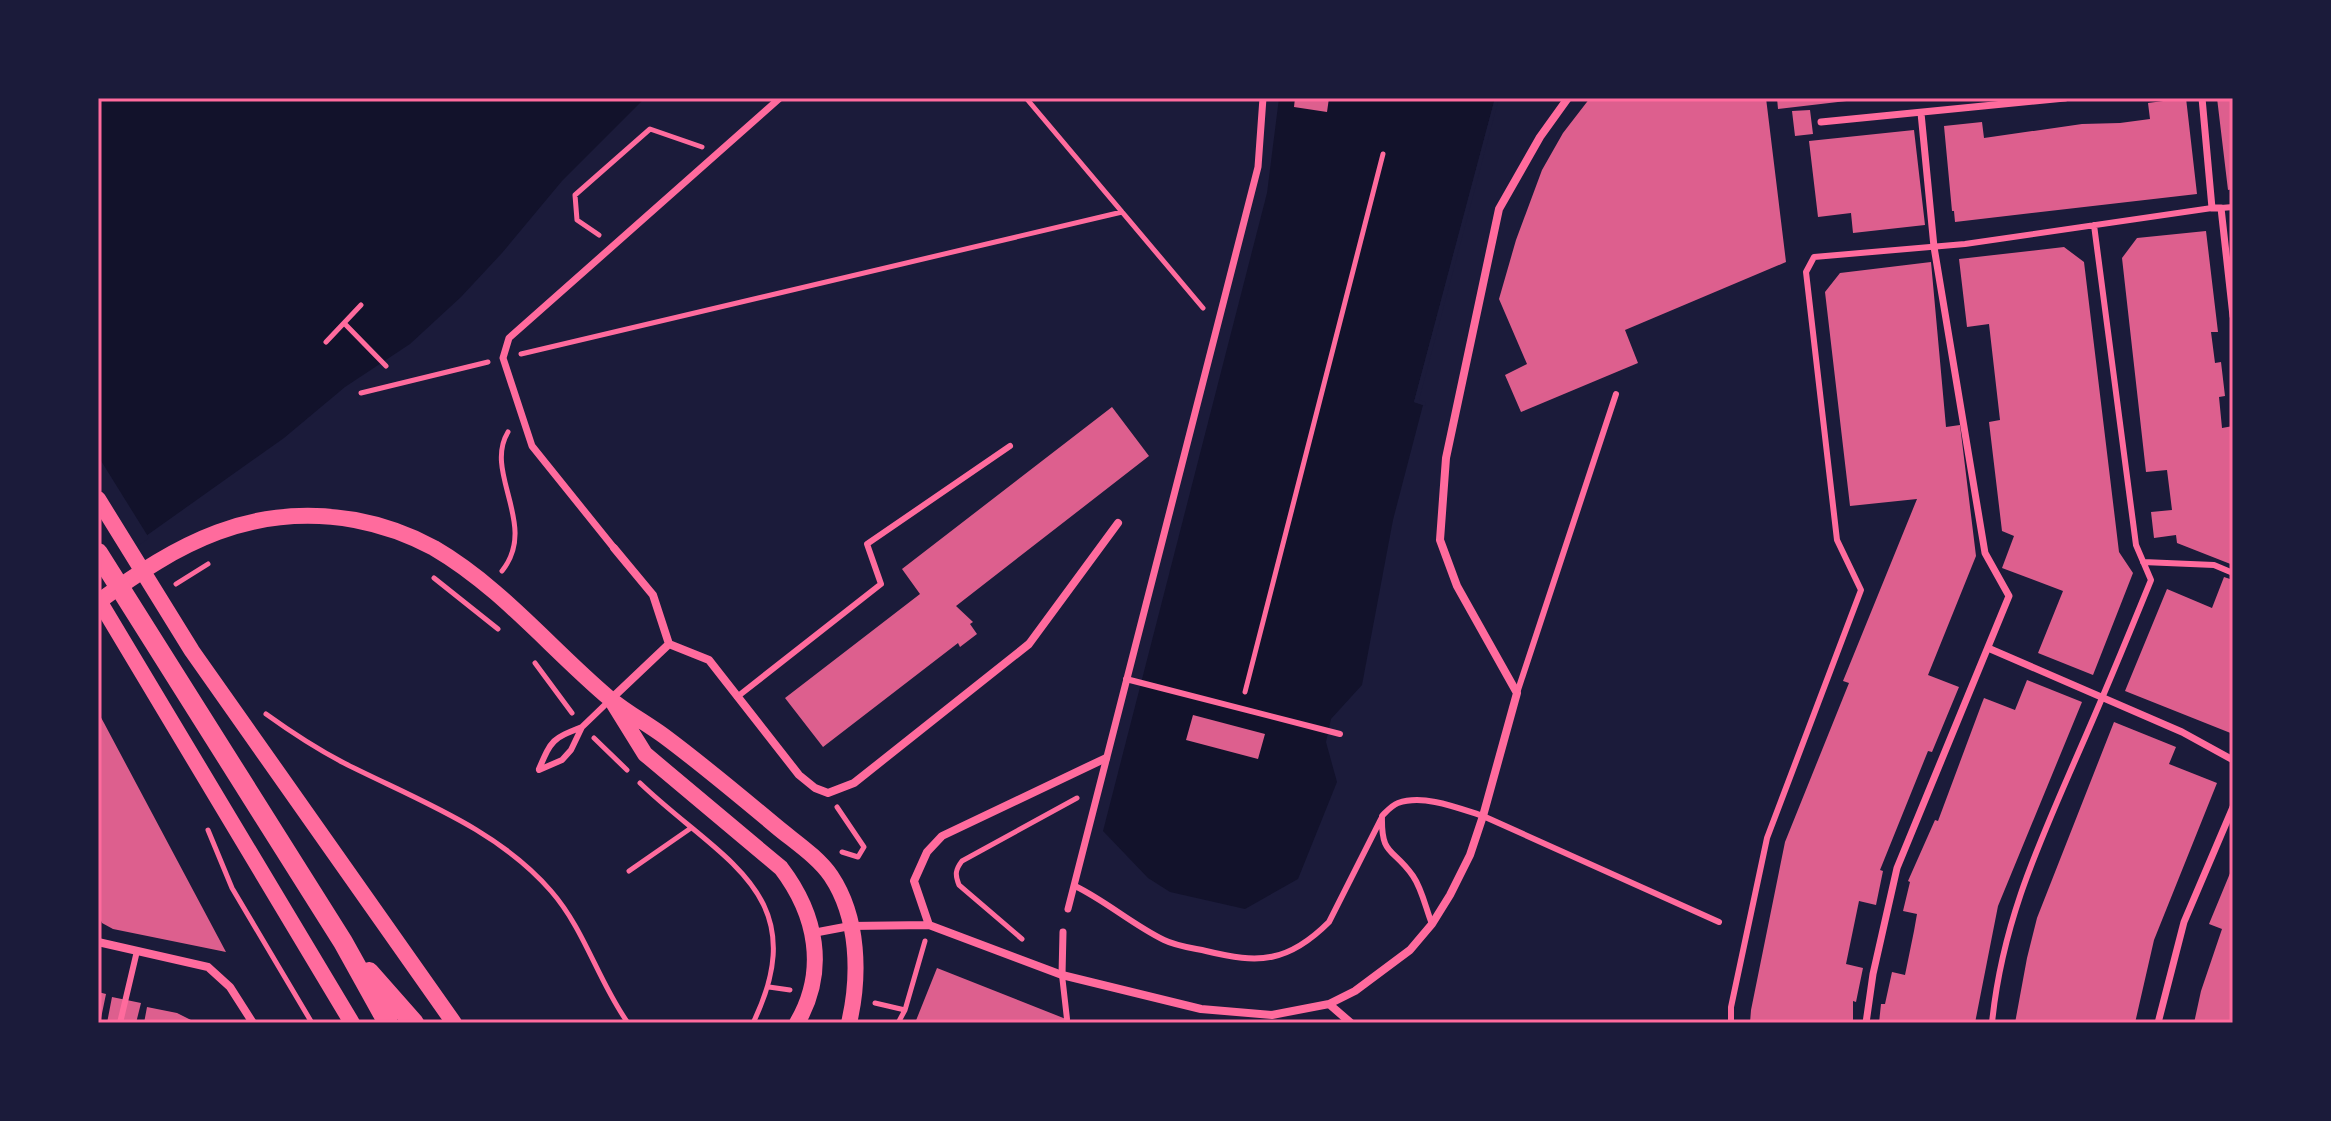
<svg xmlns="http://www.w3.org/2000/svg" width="2331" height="1121" font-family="'Archivo Narrow',sans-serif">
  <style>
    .water { fill: #12122b }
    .pier { fill: #1b1b3a }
    .building { fill: #dd5f8e }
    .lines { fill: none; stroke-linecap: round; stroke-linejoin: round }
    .path { stroke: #ff6b9d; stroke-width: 5 }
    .service { stroke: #ff6b9d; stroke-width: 6 }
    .pedestrian { stroke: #ff6b9d; stroke-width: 7 }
    .minor { stroke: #ff6b9d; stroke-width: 8 }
    .secondary { stroke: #ff6b9d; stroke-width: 16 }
    .primary { stroke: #ff6b9d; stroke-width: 20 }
    .neatline { fill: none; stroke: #ff6b9d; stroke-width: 3 }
  </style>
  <rect width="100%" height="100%" fill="#1b1b3a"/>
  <path class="water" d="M 98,98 L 645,98 L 562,181 L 502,253 L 461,297 L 410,344 L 345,387 L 284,438 L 98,570 Z
    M 1279,98 L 1495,98 L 1414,402 L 1423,405 L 1393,520 L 1362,685 L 1331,719 L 1326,742 L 1337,782 L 1298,879 L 1245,909 L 1170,892 L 1148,878 L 1103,831 L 1267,193 Z"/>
  <path class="pier" d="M 1495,98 L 1499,98 L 1419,400 L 1425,402 L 1426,406 L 1414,402 Z
    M 98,456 L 149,538 L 98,574 Z"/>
  <path class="building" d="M 1295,98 L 1329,98 L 1327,112 L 1294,107 Z
    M 1590,98 L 1766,98 L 1786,262 L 1625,330 L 1638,363 L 1521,412 L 1505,375 L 1527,364 L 1499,299 L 1516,240 L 1542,170 L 1563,133 Z
    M 1777,98 L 1854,98 L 1855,100 L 1778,109 Z
    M 2186,98 L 2197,194 L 1955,222 L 1954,211 L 1952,211 L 1944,126 L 1982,122 L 1984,138 L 2082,124 L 2120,123 L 2150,119 L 2148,103 Z
    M 2217,98 L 2233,98 L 2233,189 L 2228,190 Z
    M 1810,110 L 1813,134 L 1795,136 L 1792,111 Z
    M 1914,130 L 1925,225 L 1853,233 L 1851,213 L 1818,217 L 1809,141 Z
    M 2206,231 L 2218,332 L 2211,332 L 2215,363 L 2221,362 L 2225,396 L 2219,397 L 2222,428 L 2233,426 L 2233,565 L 2177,543 L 2176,535 L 2154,538 L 2151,512 L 2172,510 L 2167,470 L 2146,472 L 2122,258 L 2137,238 Z
    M 2064,247 L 2084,262 L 2119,552 L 2133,573 L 2093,675 L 2038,653 L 2063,591 L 2002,568 L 2014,536 L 2002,531 L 1989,422 L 2000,420 L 1989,324 L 1967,327 L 1959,259 Z
    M 1931,262 L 1946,427 L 1960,425 L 1976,556 L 1928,675 L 1959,687 L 1932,752 L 1928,751 L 1880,870 L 1883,871 L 1876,905 L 1859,901 L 1846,964 L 1863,968 L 1856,1002 L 1853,1001 L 1853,1023 L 1750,1023 L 1751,1010 L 1785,842 L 1849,683 L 1843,681 L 1917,499 L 1850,506 L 1825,292 L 1840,273 Z
    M 1112,407 L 1149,456 L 956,606 L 973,622 L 970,624 L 977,634 L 960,647 L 958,643 L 823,747 L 785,698 L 920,594 L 902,569 Z
    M 2224,577 L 2233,580 L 2233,734 L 2125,691 L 2167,589 L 2212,608 Z
    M 2027,680 L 2082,702 L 1998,906 L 1975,1023 L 1879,1023 L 1881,1004 L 1885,1004 L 1892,972 L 1905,975 L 1914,931 L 1917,914 L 1903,911 L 1910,882 L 1908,881 L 1935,820 L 1938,821 L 1982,703 L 1984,698 L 2015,710 Z
    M 98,712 L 104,723 L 226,952 L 113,929 L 102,923 L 98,915 Z
    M 1193,715 L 1265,734 L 1258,759 L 1186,740 Z
    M 2114,722 L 2176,747 L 2169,764 L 2217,783 L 2154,940 L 2135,1023 L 2015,1023 L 2027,958 L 2037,918 Z
    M 2233,866 L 2233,1023 L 2194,1023 L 2201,991 L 2222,929 L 2209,924 Z
    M 937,968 L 1076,1023 L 915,1023 Z
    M 98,992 L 106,994 L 100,1023 L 98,1023 Z
    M 112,997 L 141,1003 L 136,1023 L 107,1023 Z
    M 147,1007 L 177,1013 L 197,1023 L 144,1023 Z"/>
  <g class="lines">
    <path class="path" d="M 1026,98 L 1203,308
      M 599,235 L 577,220 L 575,195 L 650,129 L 702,147
      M 344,323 L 386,366
      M 326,342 L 361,305
      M 521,354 L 1122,212
      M 361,393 L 488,362
      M 502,571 C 539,525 483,473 508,432
      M 434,578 L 498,629
      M 176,584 L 208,564
      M 535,663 L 572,713
      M 1245,692 L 1383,154
      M 266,714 C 291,732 317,749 344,763 C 415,799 498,829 551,891 C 585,930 598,981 628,1023
      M 594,738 L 627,770
      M 640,783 C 720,860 816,893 753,1023
      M 837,807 L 864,847 L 858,857 L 842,852
      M 208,830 L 232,888 L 312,1023
      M 629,871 L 691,828
      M 1022,939 L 959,885 C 955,875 955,870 962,861 L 1077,798
      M 769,987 L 790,990
      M 875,1003 L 905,1010
      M 898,1023 L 905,1010 L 925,941"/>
    <path class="service" d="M 2221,208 L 2233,207
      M 2143,562 L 2214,565 L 2233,573
      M 1126,679 L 1340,734
      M 1517,693 L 1616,394
      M 737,697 L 881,584 L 867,544 L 1010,446
      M 539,769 C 552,739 552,739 582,727
      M 539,770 L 562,760 L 571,750 L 582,727 L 609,701
      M 1075,886 C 1106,901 1133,925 1164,940 C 1176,946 1192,948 1206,951 C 1259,964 1288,963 1329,922 L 1381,819
      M 1432,924 C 1426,909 1422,889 1413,876 C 1393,847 1381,857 1382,816 C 1387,811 1392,805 1398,803 C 1424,794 1458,808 1483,816 L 1719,922
      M 1062,975 L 1067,1019
      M 120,1023 L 137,951
      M 1731,1023 L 1731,1007 L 1767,838 L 1861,590 L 1837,540 L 1806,272 L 1814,257 L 1965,244 L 2212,208
      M 1992,1023 C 2002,923 2038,846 2077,756 C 2103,697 2127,639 2151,580 L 2136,545 L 2094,225"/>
    <path class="pedestrian" d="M 2202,98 L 2212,208 L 2221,208 L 2233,316
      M 1821,122 L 2065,98
      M 614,548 L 532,446 L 503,358 L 509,338 L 780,98
      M 1988,648 L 2182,732 L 2233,760
      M 1068,909 L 1258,167 L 1263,98
      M 1062,975 L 1063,932
      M 1866,1023 L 1873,974 L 1897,868 L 2009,596 L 1985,553 L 1934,247 L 1921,113
      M 2158,1023 L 2184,922 L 2233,807"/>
    <path class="minor" d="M 614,548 L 653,595 L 669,644
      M 611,699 L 669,644 L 709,660 L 799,775 L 815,788 L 828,793 L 854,783 L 1029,644 L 1118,523
      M 929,925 L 914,881 L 927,852 L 942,836 L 1106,758
      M 813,933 L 850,926 L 929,925 L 1062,975 L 1201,1009 L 1272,1015 L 1329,1004 L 1355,991 L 1410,950 L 1432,924 L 1450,895 L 1470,855 L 1483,816 L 1517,693 L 1457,586 L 1440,540 L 1446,458 L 1499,209 L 1540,137 L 1568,98
      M 98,942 L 208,967 L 230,987 L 253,1023
      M 1329,1004 L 1351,1023"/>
    <path class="secondary" d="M 98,499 L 192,651 L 454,1023
      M 98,599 L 352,1023
      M 98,602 C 178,543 252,502 355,520 C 382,525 410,535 434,548 C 501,587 551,649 609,698 C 626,712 646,723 664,736 C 703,765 740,796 777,827 C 795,842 818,857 831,876 C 859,918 860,976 849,1023
      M 614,704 L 645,754 L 781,868 C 816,914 828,970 797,1023"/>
    <path class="primary" d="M 98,553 L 343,942 L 388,1023
      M 369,972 L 414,1023"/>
  </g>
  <rect width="2331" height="1121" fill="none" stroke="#1b1b3a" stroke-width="200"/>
  <rect x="100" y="100" width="2131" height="921" class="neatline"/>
</svg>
